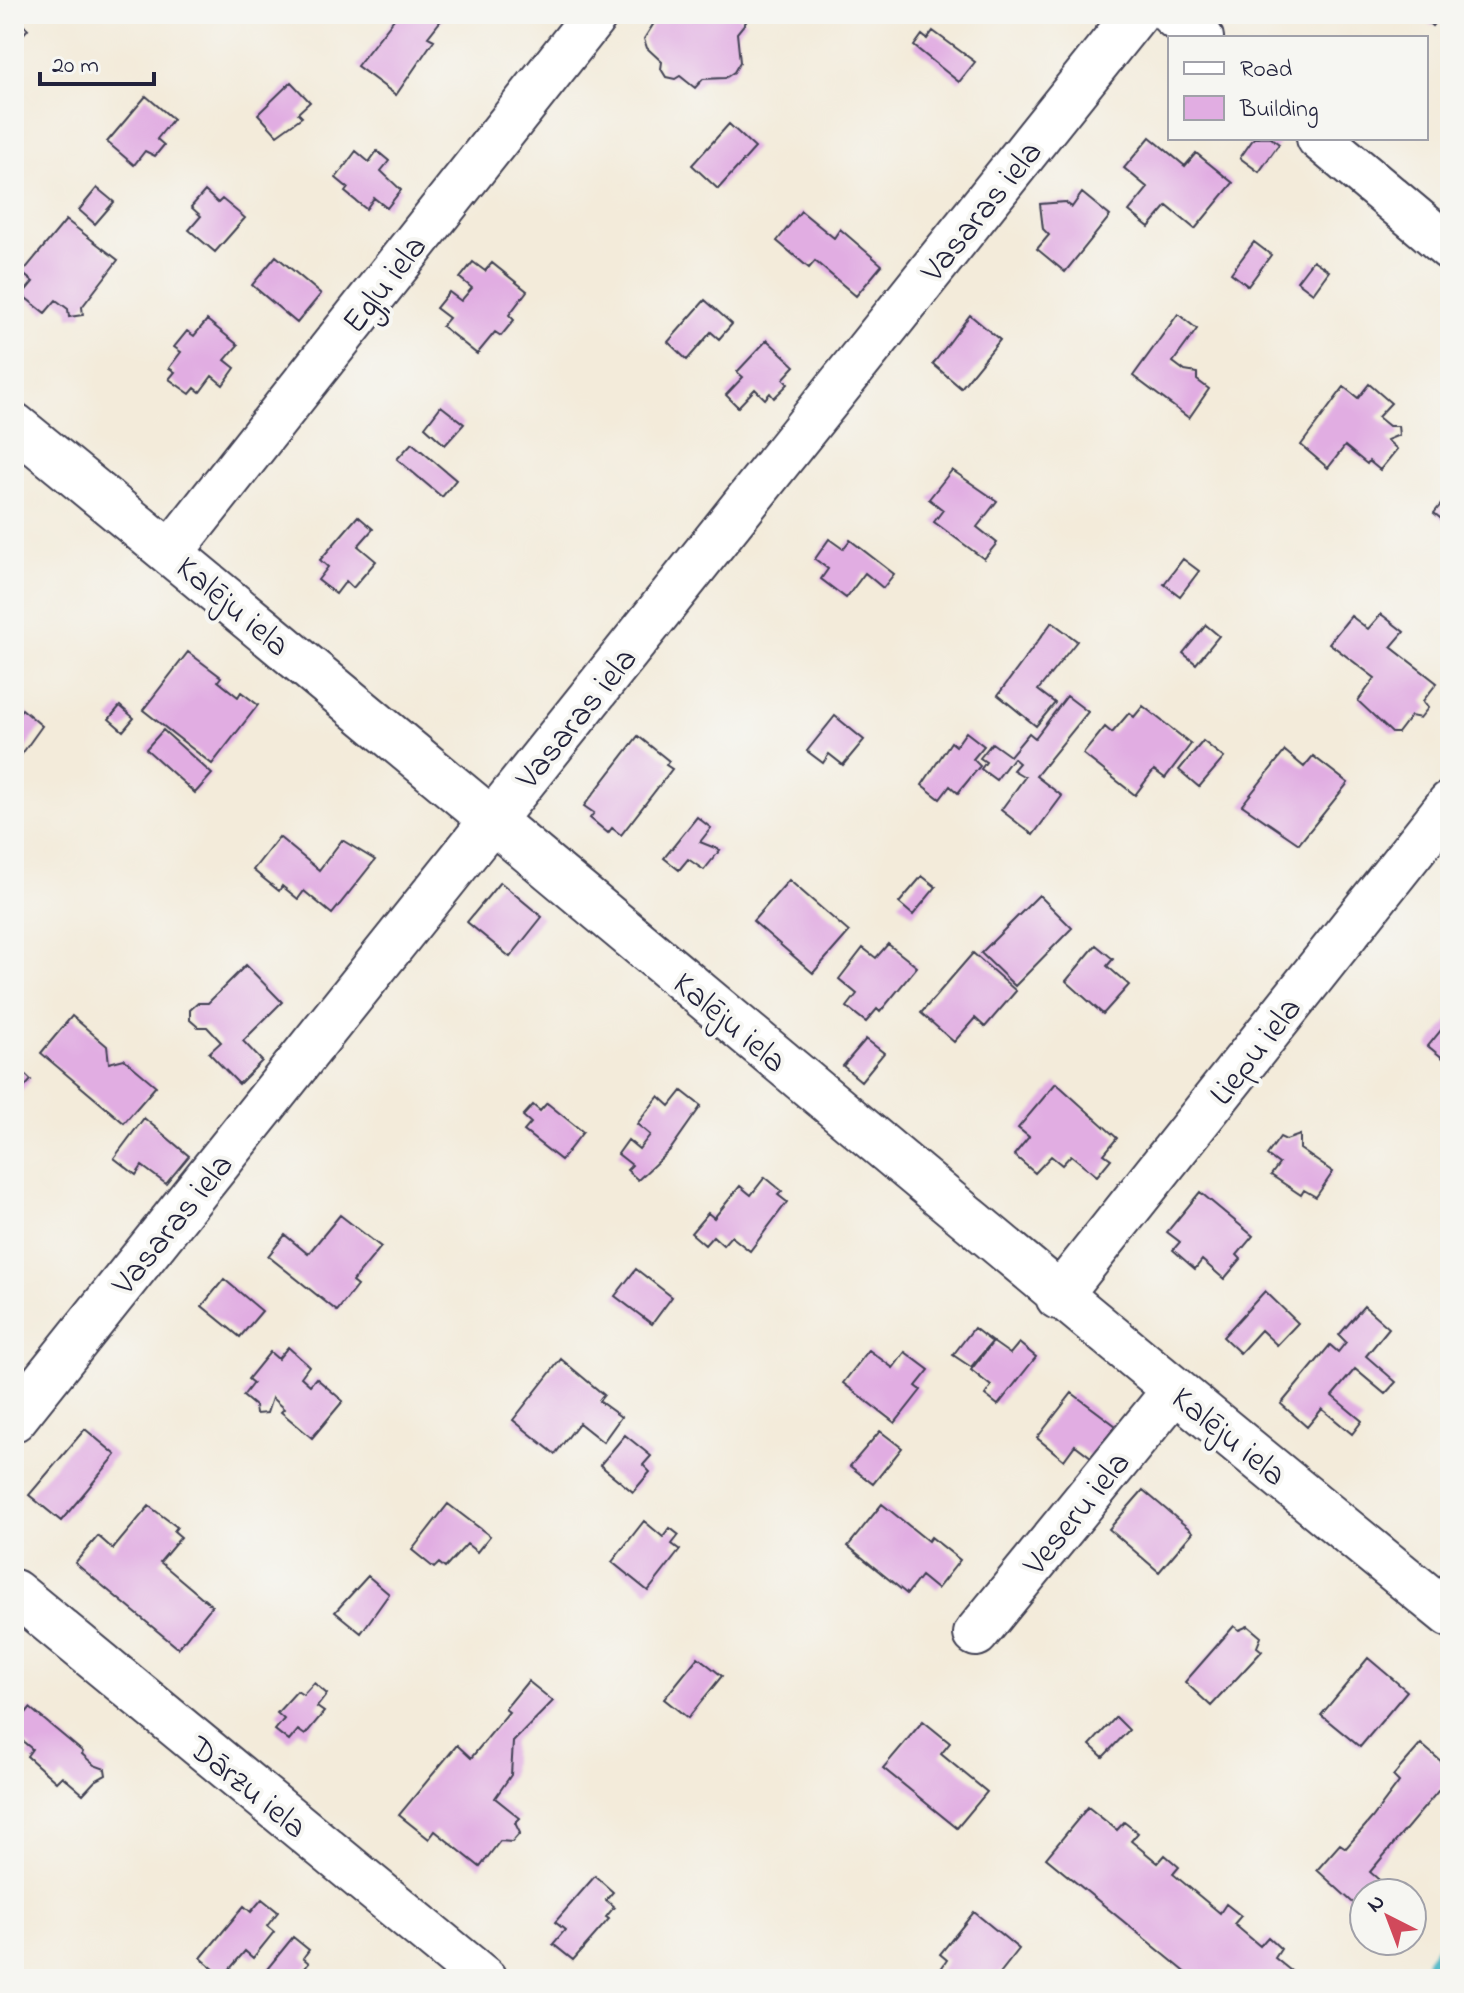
<svg xmlns="http://www.w3.org/2000/svg" width="1464" height="1993" font-family="'Indie Flower',sans-serif">
  <style>
    .lines { fill: none; stroke-linecap: round; stroke-linejoin: round }
    .stream { stroke: #49b6c5; stroke-width: 11 }
    .building { fill: #e1ade2 }
    .minor-casing { stroke: #414053; stroke-width: 48 }
    .secondary-casing { stroke: #414053; stroke-width: 48 }
    .minor { stroke: #fff; stroke-width: 44 }
    .secondary { stroke: #fff; stroke-width: 44 }
    .labels { text-anchor: middle; stroke-width: 8; stroke-linejoin: round; paint-order: stroke }
    .street-label { font-size: 34px; fill: #22223b; stroke: #f6f6f2 }
  </style>
  <rect width="100%" height="100%" fill="#f6f6f2"/>
  <filter id="ink" filterUnits="userSpaceOnUse"><feTurbulence type="fractalNoise" baseFrequency=".0125" numOctaves="2"/><feDisplacementMap in="SourceGraphic" scale="16" xChannelSelector="R" yChannelSelector="G"/><feConvolveMatrix kernelMatrix="1 2 1 2 8 2 1 2 1" color-interpolation-filters="sRGB"/></filter>
  <filter id="wash" filterUnits="userSpaceOnUse"><feTurbulence type="fractalNoise" baseFrequency=".006" numOctaves="4" result="noise"/><feDisplacementMap in="SourceGraphic" scale="32" xChannelSelector="R" yChannelSelector="G"/><feGaussianBlur stdDeviation="1.8" result="paint"/><feColorMatrix in="noise" values="0 0 0 0 0 0 0 0 0 0 0 0 0 0 0 0 0 1.4 0 .05"/><feComposite in="paint" operator="in"/></filter>
  <g filter="url(#wash)">
    <rect width="100%" height="100%" fill="#f3ebda"/>
    <g class="lines">
      <path class="stream" d="M 1431,1961 L 1450,1936"/>
    </g>
    <g id="blocks">
      <path class="building" d="M 398,14 L 446,14 L 428,37 L 434,40 L 396,95 L 357,66 Z
        M 671,14 L 735,14 L 746,22 L 737,33 L 740,62 L 734,72 L 725,78 L 703,79 L 695,88 L 680,76 L 675,79 L 666,77 L 661,69 L 662,62 L 647,48 L 644,39 L 656,20 L 665,22 Z
        M 1324,14 L 1340,14 L 1334,22 Z
        M 1418,14 L 1442,14 L 1432,26 Z
        M 14,18 L 28,29 L 14,45 Z
        M 933,31 L 975,62 L 959,82 L 914,46 L 922,35 L 927,39 Z
        M 291,82 L 310,102 L 298,113 L 302,117 L 277,135 L 258,114 Z
        M 146,96 L 173,119 L 157,139 L 164,145 L 155,156 L 145,151 L 134,165 L 107,142 Z
        M 729,124 L 755,148 L 718,189 L 692,165 Z
        M 1150,137 L 1185,166 L 1196,153 L 1233,183 L 1195,229 L 1167,206 L 1149,227 L 1129,211 L 1148,188 L 1124,168 Z
        M 1254,138 L 1271,138 L 1279,144 L 1259,172 L 1240,158 Z
        M 356,151 L 369,162 L 377,151 L 389,161 L 381,171 L 401,190 L 387,208 L 374,198 L 366,209 L 345,192 L 348,188 L 336,178 Z
        M 97,188 L 114,202 L 95,224 L 79,210 Z
        M 205,191 L 218,203 L 222,199 L 245,218 L 215,252 L 189,230 L 201,216 L 191,207 Z
        M 1082,193 L 1110,216 L 1065,272 L 1037,249 L 1049,235 L 1043,229 L 1040,204 L 1065,202 L 1072,207 Z
        M 801,211 L 834,238 L 840,229 L 882,265 L 856,296 L 815,261 L 809,268 L 777,241 Z
        M 66,220 L 118,260 L 82,307 L 83,315 L 69,317 L 68,309 L 56,300 L 45,313 L 22,295 L 33,282 L 22,273 Z
        M 1254,242 L 1271,255 L 1248,286 L 1231,273 Z
        M 276,256 L 321,294 L 297,323 L 252,285 Z
        M 1313,260 L 1329,271 L 1313,293 L 1297,281 Z
        M 473,262 L 485,271 L 492,263 L 527,291 L 509,315 L 514,320 L 501,336 L 495,332 L 477,354 L 442,326 L 449,318 L 436,308 L 449,292 L 461,301 L 472,288 L 460,278 Z
        M 705,300 L 732,324 L 719,339 L 711,332 L 687,360 L 668,342 Z
        M 1178,314 L 1197,329 L 1173,362 L 1185,371 L 1197,373 L 1197,380 L 1209,389 L 1189,418 L 1133,376 Z
        M 970,315 L 1000,340 L 961,388 L 933,364 Z
        M 207,320 L 238,345 L 225,360 L 235,368 L 223,385 L 212,376 L 200,392 L 195,388 L 190,394 L 169,379 L 175,372 L 169,368 L 181,352 L 174,347 L 187,331 L 194,336 Z
        M 767,340 L 795,366 L 783,379 L 788,384 L 774,398 L 770,393 L 765,399 L 755,389 L 738,407 L 726,395 L 743,377 L 737,372 Z
        M 1369,384 L 1391,403 L 1378,417 L 1389,426 L 1398,426 L 1399,435 L 1387,440 L 1397,449 L 1380,470 L 1369,461 L 1367,464 L 1345,446 L 1328,468 L 1301,445 L 1344,387 L 1358,398 Z
        M 441,406 L 464,424 L 445,445 L 425,427 Z
        M 412,443 L 456,480 L 442,497 L 397,459 Z
        M 952,470 L 997,501 L 977,527 L 997,543 L 984,559 L 934,522 L 943,510 L 929,499 Z
        M 1450,493 L 1450,526 L 1434,513 Z
        M 358,516 L 373,529 L 358,546 L 376,561 L 353,588 L 346,581 L 336,594 L 318,580 L 328,567 L 320,560 Z
        M 829,539 L 843,549 L 850,540 L 894,574 L 883,588 L 865,573 L 846,598 L 821,579 L 828,569 L 815,559 Z
        M 1183,559 L 1199,571 L 1180,596 L 1164,584 Z
        M 1381,614 L 1404,632 L 1391,647 L 1437,683 L 1423,701 L 1428,708 L 1420,718 L 1411,716 L 1398,733 L 1392,733 L 1358,701 L 1375,678 L 1329,643 L 1351,616 L 1368,629 Z
        M 1052,622 L 1077,641 L 1038,690 L 1055,703 L 1036,726 L 998,695 Z
        M 1206,625 L 1219,636 L 1196,664 L 1183,653 Z
        M 188,652 L 221,677 L 218,681 L 238,697 L 241,692 L 258,705 L 212,764 L 143,710 Z
        M 1067,696 L 1088,712 L 1036,776 L 1062,796 L 1033,835 L 1001,810 L 1025,777 L 1013,770 L 1019,763 L 1013,758 L 996,780 L 981,769 L 986,762 L 980,758 L 992,743 L 1010,756 L 1029,733 L 1035,738 Z
        M 120,706 L 134,718 L 123,731 L 109,719 Z
        M 1143,706 L 1191,744 L 1165,778 L 1154,770 L 1135,795 L 1083,754 L 1105,727 L 1112,733 L 1129,713 L 1134,717 Z
        M 22,709 L 42,726 L 14,765 L 14,719 Z
        M 835,716 L 864,740 L 843,765 L 829,754 L 823,763 L 807,751 Z
        M 163,730 L 212,774 L 195,793 L 146,749 Z
        M 966,732 L 984,746 L 973,759 L 980,766 L 958,793 L 950,786 L 940,799 L 922,785 L 951,742 L 956,746 Z
        M 638,736 L 669,761 L 666,765 L 672,769 L 621,835 L 612,828 L 608,833 L 590,818 L 594,813 L 584,806 Z
        M 1203,741 L 1224,758 L 1199,787 L 1179,770 Z
        M 1285,751 L 1304,767 L 1313,756 L 1348,783 L 1299,844 L 1242,805 Z
        M 697,817 L 711,828 L 700,842 L 720,850 L 704,870 L 688,859 L 679,870 L 664,858 Z
        M 279,837 L 319,870 L 342,840 L 375,860 L 332,914 L 304,891 L 298,899 L 282,886 L 279,891 L 253,870 Z
        M 922,876 L 936,887 L 913,915 L 899,903 Z
        M 789,880 L 849,932 L 813,973 L 753,921 Z
        M 500,882 L 542,917 L 510,957 L 467,922 Z
        M 1039,895 L 1072,928 L 1015,986 L 981,953 Z
        M 888,944 L 917,967 L 880,1012 L 877,1009 L 866,1022 L 847,1007 L 857,994 L 839,979 L 863,948 L 876,958 Z
        M 1096,945 L 1113,959 L 1107,966 L 1129,985 L 1103,1014 L 1066,981 Z
        M 973,953 L 1016,991 L 985,1027 L 975,1018 L 954,1042 L 921,1013 Z
        M 246,965 L 282,1002 L 243,1041 L 262,1061 L 239,1084 L 209,1053 L 221,1042 L 207,1027 L 198,1027 L 190,1020 L 190,1010 L 198,1003 L 208,1003 Z
        M 72,1016 L 107,1046 L 109,1063 L 124,1059 L 156,1086 L 124,1123 L 41,1053 Z
        M 1450,1019 L 1450,1064 L 1428,1046 Z
        M 866,1039 L 884,1053 L 861,1081 L 843,1066 Z
        M 14,1064 L 31,1080 L 17,1096 L 14,1094 Z
        M 1056,1083 L 1117,1138 L 1104,1154 L 1111,1159 L 1097,1176 L 1071,1155 L 1062,1165 L 1051,1156 L 1035,1173 L 1014,1155 L 1029,1137 L 1018,1128 Z
        M 682,1091 L 701,1106 L 670,1150 L 638,1180 L 627,1170 L 632,1165 L 618,1154 L 628,1140 L 639,1149 L 650,1135 L 637,1124 L 659,1096 L 670,1106 Z
        M 547,1103 L 583,1132 L 561,1160 L 524,1131 L 531,1123 L 523,1116 L 533,1105 L 540,1111 Z
        M 144,1118 L 189,1156 L 166,1184 L 142,1166 L 136,1175 L 114,1158 Z
        M 1300,1135 L 1300,1149 L 1333,1172 L 1316,1197 L 1304,1190 L 1301,1195 L 1271,1175 L 1279,1164 L 1267,1155 L 1280,1137 L 1286,1140 Z
        M 765,1177 L 782,1191 L 778,1195 L 787,1202 L 750,1251 L 731,1236 L 723,1245 L 713,1236 L 705,1245 L 691,1233 L 708,1213 L 714,1218 L 740,1186 L 751,1195 Z
        M 1200,1192 L 1253,1236 L 1237,1255 L 1241,1259 L 1224,1279 L 1202,1260 L 1195,1269 L 1173,1250 L 1180,1242 L 1167,1232 Z
        M 340,1215 L 381,1247 L 352,1282 L 357,1286 L 337,1311 L 268,1256 L 285,1235 L 308,1254 Z
        M 636,1269 L 672,1297 L 652,1324 L 615,1296 Z
        M 224,1279 L 262,1311 L 240,1337 L 202,1306 Z
        M 1265,1291 L 1298,1323 L 1277,1345 L 1261,1330 L 1240,1353 L 1223,1337 Z
        M 1364,1306 L 1389,1328 L 1366,1356 L 1396,1382 L 1385,1394 L 1355,1369 L 1332,1396 L 1362,1421 L 1352,1434 L 1322,1409 L 1307,1427 L 1281,1404 L 1330,1345 L 1338,1352 L 1346,1342 L 1339,1335 Z
        M 974,1328 L 992,1342 L 971,1367 L 953,1355 Z
        M 993,1342 L 1010,1354 L 1019,1343 L 1036,1357 L 998,1405 L 985,1395 L 991,1386 L 971,1370 Z
        M 288,1347 L 309,1366 L 301,1377 L 310,1385 L 316,1378 L 343,1401 L 312,1438 L 281,1412 L 284,1409 L 272,1398 L 267,1413 L 256,1414 L 255,1406 L 243,1396 L 253,1383 L 248,1379 L 270,1352 L 278,1359 Z
        M 869,1350 L 893,1368 L 905,1352 L 929,1370 L 916,1386 L 921,1390 L 895,1423 L 843,1383 Z
        M 561,1359 L 604,1395 L 599,1401 L 621,1417 L 603,1442 L 579,1423 L 555,1454 L 513,1420 Z
        M 1072,1393 L 1116,1426 L 1091,1457 L 1075,1445 L 1064,1460 L 1037,1438 Z
        M 85,1429 L 116,1455 L 61,1521 L 29,1495 Z
        M 880,1431 L 902,1448 L 873,1484 L 850,1466 Z
        M 625,1435 L 651,1456 L 643,1465 L 650,1472 L 633,1492 L 600,1465 Z
        M 1143,1490 L 1193,1532 L 1159,1572 L 1109,1529 Z
        M 448,1504 L 490,1536 L 477,1552 L 467,1544 L 445,1568 L 439,1563 L 434,1568 L 412,1550 Z
        M 882,1504 L 928,1541 L 931,1537 L 960,1560 L 937,1589 L 921,1576 L 907,1594 L 848,1546 Z
        M 149,1506 L 177,1527 L 174,1531 L 181,1537 L 160,1562 L 212,1606 L 178,1648 L 75,1563 L 98,1536 L 113,1549 Z
        M 644,1521 L 663,1537 L 670,1528 L 679,1535 L 672,1544 L 680,1550 L 648,1591 L 612,1562 Z
        M 368,1576 L 389,1594 L 361,1633 L 335,1612 Z
        M 1234,1626 L 1239,1630 L 1248,1626 L 1261,1637 L 1257,1647 L 1262,1651 L 1211,1706 L 1185,1682 Z
        M 698,1657 L 722,1676 L 688,1718 L 664,1699 Z
        M 1368,1658 L 1407,1691 L 1360,1747 L 1321,1715 Z
        M 528,1681 L 553,1701 L 513,1742 L 511,1775 L 495,1798 L 520,1818 L 515,1823 L 520,1833 L 512,1842 L 500,1841 L 480,1867 L 435,1831 L 429,1839 L 399,1815 L 457,1745 L 471,1758 L 509,1712 L 505,1709 Z
        M 314,1683 L 327,1694 L 317,1707 L 324,1712 L 305,1735 L 298,1730 L 289,1741 L 275,1730 L 284,1719 L 277,1713 L 297,1691 L 303,1695 Z
        M 30,1708 L 83,1752 L 82,1754 L 94,1765 L 105,1769 L 106,1775 L 95,1781 L 83,1794 L 62,1776 L 56,1782 L 27,1756 L 32,1749 L 14,1734 L 14,1727 Z
        M 1116,1717 L 1129,1730 L 1103,1757 L 1090,1745 Z
        M 923,1721 L 950,1743 L 941,1754 L 987,1792 L 957,1828 L 883,1768 Z
        M 1421,1744 L 1450,1769 L 1450,1777 L 1370,1872 L 1385,1885 L 1378,1893 L 1364,1893 L 1362,1911 L 1317,1870 L 1340,1844 L 1346,1848 L 1372,1818 L 1399,1782 L 1393,1776 Z
        M 1088,1807 L 1117,1830 L 1124,1822 L 1138,1833 L 1131,1841 L 1158,1863 L 1165,1855 L 1179,1867 L 1173,1874 L 1220,1913 L 1226,1904 L 1241,1916 L 1234,1924 L 1260,1946 L 1268,1937 L 1281,1949 L 1275,1958 L 1301,1979 L 1194,1979 L 1046,1858 Z
        M 595,1876 L 613,1892 L 606,1900 L 614,1907 L 606,1917 L 609,1919 L 573,1960 L 553,1944 L 565,1930 L 555,1922 Z
        M 262,1899 L 278,1912 L 267,1926 L 274,1932 L 253,1958 L 245,1951 L 223,1977 L 201,1958 L 244,1906 L 251,1912 Z
        M 974,1912 L 1019,1949 L 997,1977 L 1000,1979 L 934,1979 L 947,1960 L 940,1954 Z
        M 293,1937 L 309,1950 L 303,1958 L 309,1963 L 303,1970 L 314,1979 L 259,1979 Z"/>
    </g>
  </g>
  <g filter="url(#ink)">
    <use href="#blocks" fill-opacity="0" stroke="#414053" stroke-width="2"/>
    <g class="lines">
      <defs>
        <path id="minor" d="M 1172,14 L 1201,38
          M 1319,138 L 1450,248
          M 14,425 C 496,818 967,1223 1450,1615
          M 170,553 L 596,14
          M 1058,1297 L 1450,803
          M 14,1419 L 1136,14
          M 976,1634 L 1175,1390"/>
        <path id="secondary" d="M 14,1592 L 484,1979"/>
      </defs>
      <use href="#minor" class="minor-casing"/>
      <use href="#secondary" class="secondary-casing"/>
      <use href="#minor" class="minor"/>
      <use href="#secondary" class="secondary"/>
    </g>
  </g>
  <g class="labels">
    <g class="street-label">
      <text transform="translate(980 210) rotate(-51)" y="12">Vasaras iela</text>
      <text transform="translate(383 283) rotate(-52)" y="12">Egļu iela</text>
      <text transform="translate(234 605) rotate(40)" y="12">Kalēju iela</text>
      <text transform="translate(575 717) rotate(-51)" y="12">Vasaras iela</text>
      <text transform="translate(731 1021) rotate(40)" y="12">Kalēju iela</text>
      <text transform="translate(1254 1050) rotate(-52)" y="12">Liepu iela</text>
      <text transform="translate(171 1223) rotate(-51)" y="12">Vasaras iela</text>
      <text transform="translate(1230 1435) rotate(39)" y="12">Kalēju iela</text>
      <text transform="translate(1075 1512) rotate(-51)" y="12">Veseru iela</text>
      <text transform="translate(249 1786) rotate(39)" y="12">Dārzu iela</text>
    </g>
  </g>
  <rect width="1464" height="1993" fill="none" stroke="#f6f6f2" stroke-width="48"/>
  <rect x="1168" y="36" width="260" height="104" fill="#f6f6f2" stroke="#a1a1a9" stroke-width="2"/>
  <rect x="1184" y="62" width="40" height="12" fill="#ffffff" stroke="#a1a1a9" stroke-width="2"/>
  <text x="1240" y="76" font-size="24" fill="#22223b">Road</text>
  <rect x="1184" y="96" width="40" height="24" fill="#e1ade2" stroke="#a1a1a9" stroke-width="2"/>
  <text x="1240" y="116" font-size="24" fill="#22223b">Building</text>
  <g transform="translate(1388 1917) rotate(318)"><circle r="38" fill="#f6f6f2" stroke="#a1a1a9" stroke-width="2"/>
  <path d="M0-6L14 30L0 20L-14 30Z" fill="#d1495b"/>
  <text y="-12" font-size="22" font-weight="bold" text-anchor="middle" fill="#22223b">N</text>
  </g>
  <path d="M40 72v12h114v-12" fill="none" stroke="#22223b" stroke-width="4"/>
  <text x="52" y="72" font-size="24" fill="#22223b" stroke="#f6f6f2" stroke-width="6" paint-order="stroke">20 m</text>
</svg>
